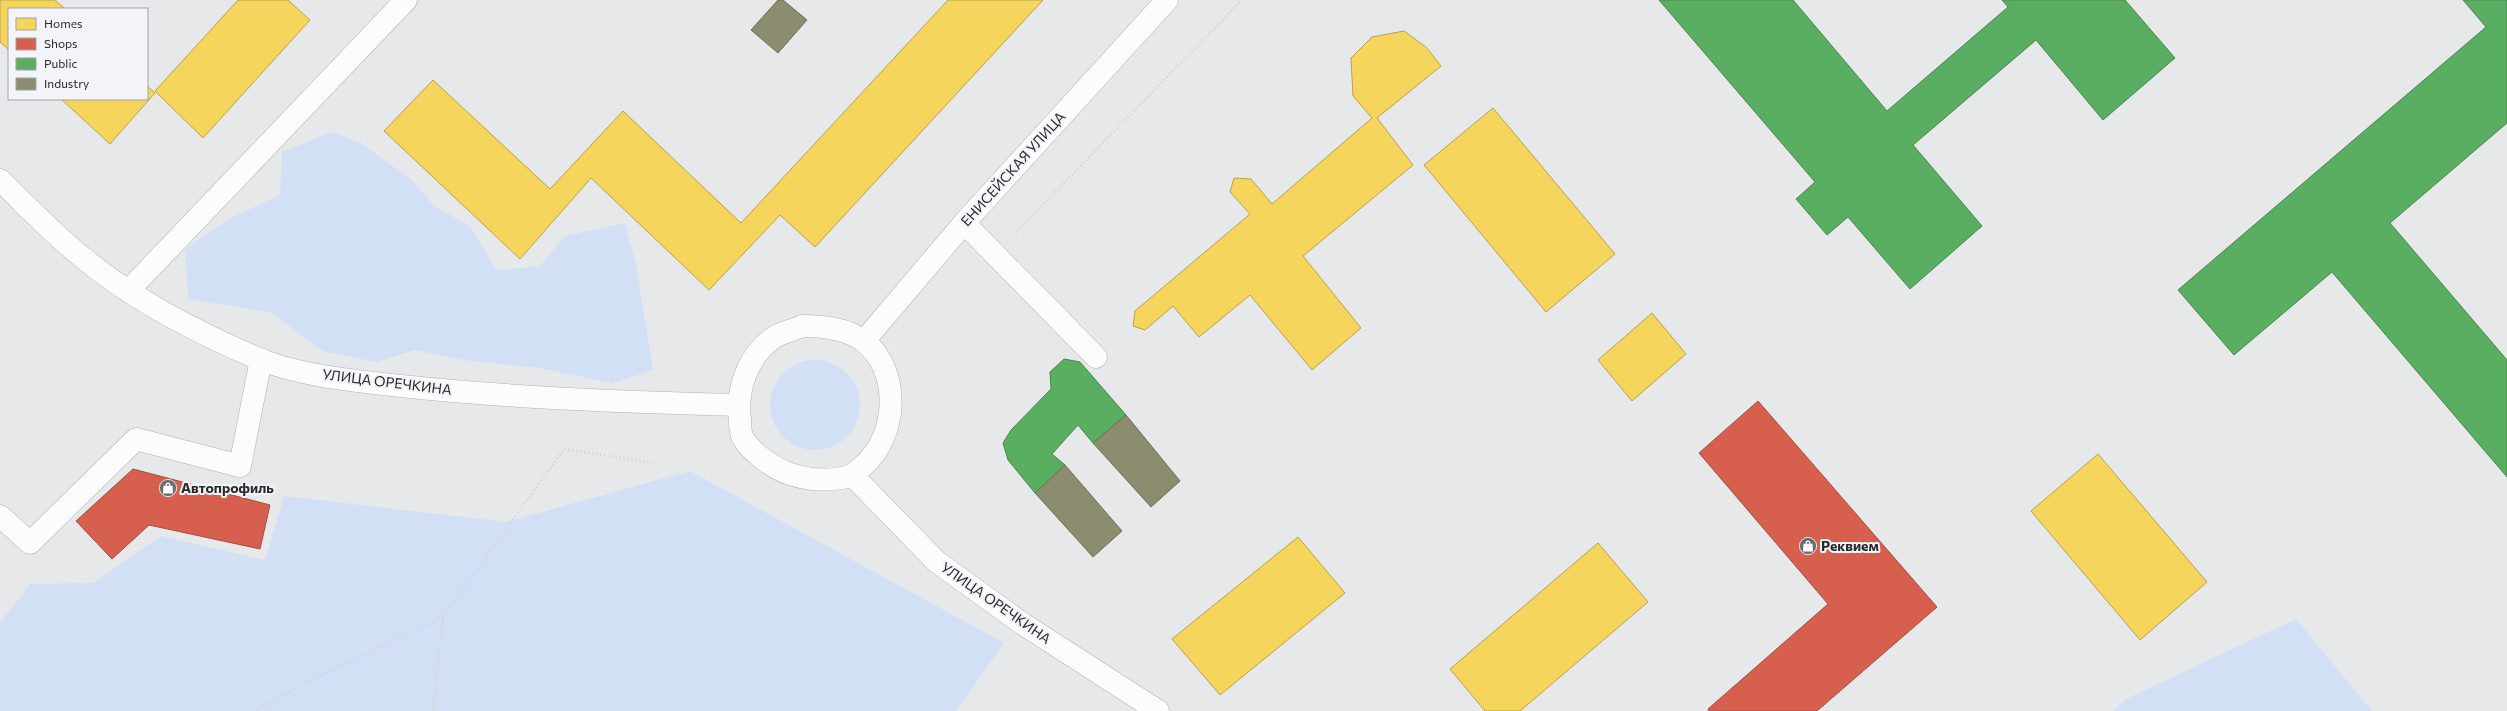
<svg xmlns="http://www.w3.org/2000/svg" width="2507" height="711" font-family="Commissioner,sans-serif">
  <style>
    .green { fill: #d2e0f6 }
    .homes { fill: #f6d55c; stroke: #b8a14d }
    .shops { fill: #d6604d; stroke: #a25042 }
    .public { fill: #5aae61; stroke: #4b8650 }
    .industry { fill: #8c8c6e; stroke: #6e6e5a }
    .lines { fill: none; stroke-linecap: round; stroke-linejoin: round }
    .minor-casing { stroke: #b0b1b2; stroke-width: 23 }
    .path { stroke: #d1d1d1; stroke-width: 2.5; stroke-dasharray: 1 3; stroke-linecap: butt }
    .minor { stroke: #fbfcfc; stroke-width: 22 }
    .labels { text-anchor: middle; stroke-width: 4; stroke-linejoin: round; paint-order: stroke }
    .street-label { font-size: 14px; fill: #28292a; stroke: #f2f4f8 }
    .poi-label { font-size: 14px; font-weight: bold; fill: #28292a; stroke: #f2f4f8; text-anchor: start }
  </style>
  <rect width="100%" height="100%" fill="#e6e8ea"/>
  <path class="green" d="M 331,132 L 361,143 L 414,182 L 434,206 L 470,226 L 496,270 L 540,266 L 565,236 L 625,223 L 636,265 L 653,370 L 613,383 L 539,368 L 471,361 L 415,350 L 376,362 L 322,351 L 270,312 L 188,299 L 185,249 L 229,219 L 280,195 L 282,152 Z
    M770 405a45 45 0 1 1 90 0a45 45 0 1 1-90 0Z
    M 690,471 L 1004,643 L 956,711 L 0,711 L 0,623 L 30,584 L 93,583 L 161,536 L 265,560 L 284,496 L 506,522 Z
    M 2296,619 L 2372,711 L 2113,711 L 2126,699 Z"/>
  <path class="homes" d="M 0,0 L 55,0 L 65,9 L 9,9 L 9,50 L 0,42 Z
    M 238,0 L 288,0 L 310,20 L 203,138 L 155,91 Z
    M 948,0 L 1043,0 L 815,247 L 780,215 L 709,290 L 591,178 L 520,259 L 384,131 L 433,80 L 550,189 L 623,111 L 741,223 Z
    M 1404,31 L 1426,47 L 1441,66 L 1377,118 L 1413,165 L 1303,256 L 1361,328 L 1312,370 L 1250,295 L 1199,337 L 1173,306 L 1145,330 L 1133,326 L 1135,311 L 1250,214 L 1230,192 L 1234,178 L 1251,179 L 1272,204 L 1372,118 L 1353,96 L 1351,58 L 1372,37 Z
    M 147,86 L 155,93 L 110,144 L 61,99 L 147,99 Z
    M 1493,108 L 1615,254 L 1546,312 L 1424,165 Z
    M 1652,313 L 1686,354 L 1632,401 L 1598,360 Z
    M 2098,454 L 2207,582 L 2140,640 L 2031,511 Z
    M 1298,537 L 1345,593 L 1220,695 L 1172,639 Z
    M 1598,543 L 1648,602 L 1520,711 L 1485,711 L 1450,669 Z"/>
  <path class="shops" d="M 1758,401 L 1937,607 L 1817,711 L 1709,711 L 1708,709 L 1828,604 L 1699,453 Z
    M 133,469 L 270,505 L 260,549 L 149,525 L 112,559 L 76,521 Z"/>
  <path class="public" d="M 1659,0 L 1793,0 L 1887,111 L 2008,7 L 2002,0 L 2125,0 L 2175,58 L 2103,120 L 2036,40 L 1913,145 L 1982,226 L 1910,289 L 1848,217 L 1827,235 L 1796,199 L 1815,182 Z
    M 2463,0 L 2507,0 L 2507,123 L 2390,223 L 2507,360 L 2507,477 L 2332,272 L 2234,355 L 2178,290 L 2486,27 Z
    M 1064,359 L 1080,362 L 1126,415 L 1093,443 L 1078,425 L 1052,454 L 1065,465 L 1035,493 L 1008,460 L 1003,443 L 1011,430 L 1051,389 L 1050,372 Z"/>
  <path class="industry" d="M 778,0 L 783,0 L 807,20 L 778,53 L 751,30 Z
    M 1126,415 L 1180,481 L 1151,507 L 1093,443 Z
    M 1065,465 L 1122,531 L 1093,557 L 1035,493 Z"/>
  <g class="lines">
    <defs>
      <path id="minor" d="M 0,180 C 27,206 53,234 82,257 C 133,300 198,333 259,359 C 301,376 356,381 401,386 C 513,398 625,402 738,405
        M 964,223 L 1096,357
        M 128,291 L 406,0
        M 802,326 C 823,326 847,328 865,342 C 901,372 898,436 863,466 C 860,468 856,473 852,475 C 840,480 825,480 813,479 C 795,477 780,472 766,461 C 757,455 748,447 743,438 C 740,433 740,425 740,420 C 736,389 748,354 776,336 C 784,332 794,330 802,326 Z
        M 864,341 L 964,223 L 1167,0
        M 852,475 L 937,562 L 1023,624 L 1158,711
        M 0,516 L 30,543 L 136,439 L 240,466 L 261,359"/>
    </defs>
    <use href="#minor" class="minor-casing"/>
    <path class="path" d="M 1016,232 L 1242,0
      M 257,711 L 299,686 L 443,617 L 564,449 L 652,463
      M 433,711 L 443,617"/>
    <use href="#minor" class="minor"/>
  </g>
  <defs>
    <symbol id="shop-disc" viewBox="-11 -11 22 22"><circle r="9.5" fill="#6a6c6d" stroke="#f2f4f8"/><path d="M-5-2.5h2.3a2.7 3.5 0 0 1 5.4 0H5L5.5 6h-11ZM-1.5-2.5h3a1.5 2.3 0 0 0-3 0Z" fill="#fff"/></symbol>
  </defs>
  <g fill-rule="evenodd">
    <use href="#shop-disc" x="158" y="478" width="20" height="20"/>
    <use href="#shop-disc" x="1798" y="536" width="20" height="20"/>
  </g>
  <g class="labels">
    <g class="street-label">
      <text transform="translate(1013 169) rotate(-48)" y="5">ЕНИСЕЙСКАЯ УЛИЦА</text>
      <text transform="translate(387 382) rotate(7)" y="5">УЛИЦА ОРЕЧКИНА</text>
      <text transform="translate(996 603) rotate(35)" y="5">УЛИЦА ОРЕЧКИНА</text>
    </g>
    <g class="poi-label">
      <text x="181" y="493">Автопрофиль</text>
      <text x="1821" y="551">Реквием</text>
    </g>
  </g>
  <rect x="8" y="8" width="140" height="92" fill="#f2f4f8" stroke="#a1a3a6"/>
  <rect x="16" y="18" width="20" height="12" fill="#f6d55c" stroke="#a1a3a6"/>
  <text x="44" y="28" font-size="12" fill="#28292a">Homes</text>
  <rect x="16" y="38" width="20" height="12" fill="#d6604d" stroke="#a1a3a6"/>
  <text x="44" y="48" font-size="12" fill="#28292a">Shops</text>
  <rect x="16" y="58" width="20" height="12" fill="#5aae61" stroke="#a1a3a6"/>
  <text x="44" y="68" font-size="12" fill="#28292a">Public</text>
  <rect x="16" y="78" width="20" height="12" fill="#8c8c6e" stroke="#a1a3a6"/>
  <text x="44" y="88" font-size="12" fill="#28292a">Industry</text>
</svg>
